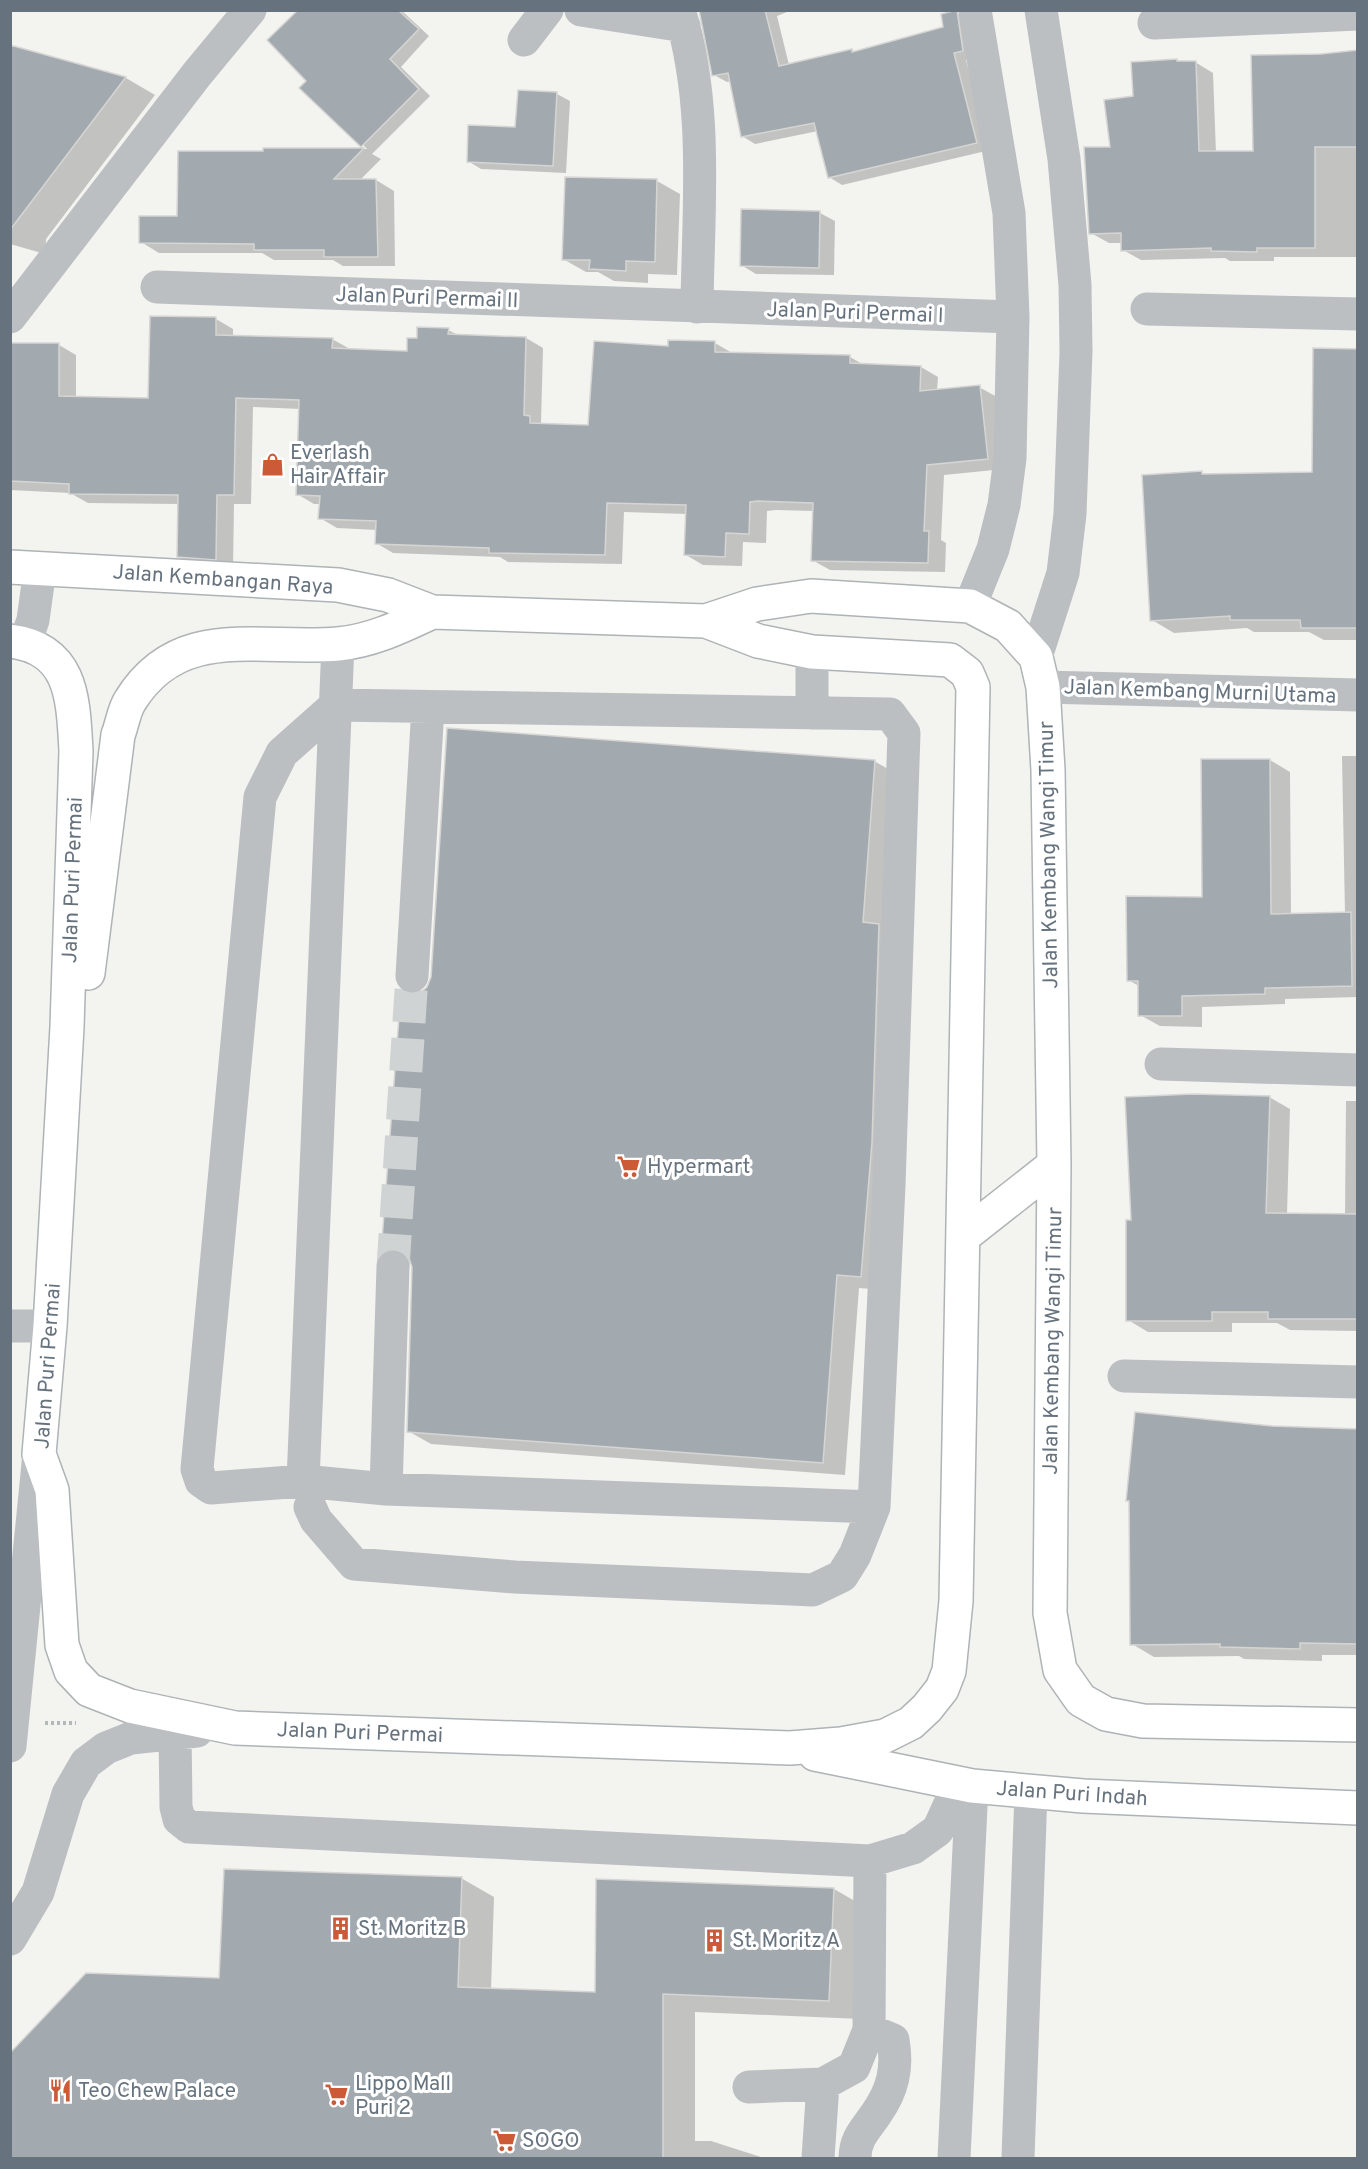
<svg xmlns="http://www.w3.org/2000/svg" width="1368" height="2169" font-family="Overpass,sans-serif">
  <style>
    .shadow { fill: #0003 }
    .building { fill: #a3aaaf; stroke: #d5d5d3; stroke-width: 1.5 }
    .lines { fill: none; stroke-linecap: round; stroke-linejoin: round }
    .minor-tunnel { stroke: #d0d3d4; stroke-width: 33; stroke-dasharray: 33 16; stroke-linecap: butt }
    .major-casing { stroke: #afb3b6; stroke-width: 36 }
    .path { stroke: #b5b8ba; stroke-width: 4; stroke-dasharray: 3 3; stroke-linecap: butt }
    .minor { stroke: #bbbfc2; stroke-width: 33 }
    .major { stroke: #fff; stroke-width: 33 }
    .labels { text-anchor: middle; stroke-width: 6; stroke-linejoin: round; paint-order: stroke }
    .street-label { font-size: 21px; fill: #66737e; stroke: #fff }
    .poi-label { font-size: 21px; fill: #66737e; stroke: #fff; text-anchor: start }
  </style>
  <rect width="100%" height="100%" fill="#f3f3f0"/>
  <path class="shadow" d="M 300,10 L 401,10 L 429,36 L 401,67 L 430,96 L 372,154 L 381,159 L 360,180 L 376,180 L 394,191 L 395,266 L 343,266 L 333,260 L 274,260 L 262,253 L 159,253 L 141,242 L 179,217 L 179,153 L 367,149 L 308,81 Z
    M 700,10 L 792,10 L 777,16 L 789,65 L 852,50 L 855,52 L 945,28 L 956,12 L 969,20 L 975,58 L 966,60 L 990,150 L 842,185 L 829,177 L 818,131 L 755,144 L 742,136 L 731,81 L 727,82 L 714,75 Z
    M 10,47 L 126,78 L 155,95 L 46,239 L 45,254 L 10,244 Z
    M 1358,52 L 1358,257 L 1274,257 L 1274,261 L 1230,261 L 1225,258 L 1141,260 L 1123,250 L 1123,243 L 1109,243 L 1091,233 L 1111,149 L 1135,98 L 1176,61 L 1195,62 L 1213,73 L 1216,153 L 1254,153 L 1321,56 Z
    M 519,91 L 557,94 L 570,101 L 566,173 L 481,169 L 468,161 L 517,128 Z
    M 657,181 L 680,194 L 677,275 L 648,274 L 648,283 L 614,281 L 598,272 L 586,272 L 563,259 Z
    M 820,213 L 835,221 L 834,275 L 756,274 L 741,265 Z
    M 216,319 L 233,329 L 233,337 L 332,339 L 350,349 L 408,353 L 419,340 L 448,330 L 458,335 L 526,338 L 543,348 L 541,423 L 590,426 L 670,348 L 715,343 L 732,353 L 850,357 L 864,365 L 921,367 L 938,377 L 937,391 L 979,387 L 997,397 L 1004,469 L 944,475 L 941,540 L 946,543 L 945,572 L 830,570 L 812,560 L 814,511 L 776,510 L 767,511 L 766,543 L 743,542 L 742,566 L 703,565 L 686,555 L 687,514 L 624,512 L 622,564 L 508,562 L 500,557 L 393,553 L 376,543 L 377,530 L 337,528 L 320,518 L 321,504 L 314,504 L 297,494 L 300,409 L 253,407 L 251,504 L 234,504 L 233,569 L 196,567 L 179,557 L 179,504 L 88,503 L 70,493 L 10,490 L 10,345 L 59,345 L 76,355 L 76,398 L 150,400 Z
    M 1358,350 L 1358,640 L 1324,640 L 1309,632 L 1254,632 L 1247,628 L 1174,633 L 1152,620 L 1202,473 L 1206,475 L 1313,473 Z
    M 1342,756 L 1358,756 L 1358,997 L 1285,999 L 1285,1004 L 1202,1007 L 1202,1027 L 1160,1026 L 1140,1015 L 1139,986 L 1128,980 L 1203,898 L 1270,760 L 1290,772 L 1291,915 L 1345,914 Z
    M 874,761 L 897,774 L 884,1290 L 859,1288 L 845,1475 L 431,1444 L 408,1431 L 413,1267 L 412,1263 L 405,1265 L 383,1252 L 402,993 L 410,996 L 420,994 Z
    M 1269,1097 L 1290,1109 L 1287,1215 L 1345,1215 L 1346,1101 L 1358,1101 L 1358,1331 L 1290,1330 L 1277,1323 L 1232,1323 L 1232,1332 L 1148,1332 L 1128,1320 L 1133,1222 Z
    M 1272,1427 L 1358,1430 L 1358,1655 L 1322,1655 L 1322,1661 L 1244,1659 L 1239,1656 L 1154,1657 L 1132,1644 Z
    M 461,1878 L 494,1897 L 491,1990 L 597,1993 L 834,1889 L 867,1908 L 861,2019 L 695,2012 L 695,2141 L 711,2141 L 764,2158 L 10,2158 L 10,2055 L 220,1980 Z"/>
  <path class="building" d="M 298,10 L 398,10 L 419,29 L 390,59 L 419,89 L 361,147 L 299,88 L 306,81 L 267,40 Z
    M 699,10 L 765,10 L 779,66 L 852,49 L 852,52 L 943,27 L 941,14 L 957,10 L 963,51 L 954,53 L 977,143 L 828,178 L 814,123 L 741,137 L 728,73 L 712,76 Z
    M 10,45 L 126,77 L 10,230 Z
    M 1358,50 L 1358,147 L 1315,147 L 1315,248 L 1257,248 L 1257,252 L 1211,251 L 1211,248 L 1121,251 L 1121,233 L 1089,234 L 1084,147 L 1110,147 L 1104,100 L 1133,96 L 1131,62 L 1177,59 L 1177,61 L 1196,61 L 1199,151 L 1253,151 L 1251,55 L 1321,54 Z
    M 518,90 L 557,92 L 553,166 L 467,162 L 468,125 L 515,127 Z
    M 263,148 L 364,148 L 334,179 L 376,179 L 378,257 L 324,257 L 324,250 L 254,250 L 254,244 L 139,243 L 139,216 L 177,216 L 178,151 L 263,151 Z
    M 565,177 L 657,179 L 655,262 L 626,261 L 626,271 L 589,269 L 590,260 L 562,260 Z
    M 741,209 L 820,211 L 819,268 L 740,266 Z
    M 150,316 L 216,317 L 216,335 L 333,338 L 332,348 L 407,351 L 407,338 L 417,338 L 417,327 L 449,328 L 448,334 L 526,337 L 524,415 L 530,416 L 530,423 L 588,425 L 594,341 L 668,346 L 668,340 L 715,341 L 715,352 L 850,355 L 850,363 L 921,366 L 920,391 L 980,385 L 988,459 L 927,465 L 924,531 L 929,531 L 928,563 L 811,561 L 813,503 L 758,501 L 750,502 L 749,534 L 726,533 L 725,557 L 684,555 L 686,505 L 607,503 L 605,555 L 489,553 L 489,548 L 375,544 L 376,521 L 318,519 L 320,496 L 296,495 L 299,400 L 236,398 L 234,495 L 217,495 L 216,560 L 177,557 L 178,495 L 69,494 L 69,484 L 10,481 L 10,343 L 59,343 L 59,396 L 148,398 Z
    M 1313,348 L 1358,349 L 1358,628 L 1301,628 L 1300,620 L 1230,620 L 1230,616 L 1150,621 L 1142,475 L 1202,471 L 1202,474 L 1312,472 Z
    M 447,728 L 875,760 L 863,922 L 879,924 L 872,1142 L 861,1277 L 837,1275 L 823,1463 L 407,1432 L 412,1267 L 409,1258 L 402,1251 L 393,1248 L 381,1253 L 401,991 L 410,995 L 420,993 L 427,987 L 431,977 Z
    M 1201,759 L 1270,759 L 1271,914 L 1351,912 L 1352,986 L 1265,988 L 1265,994 L 1182,996 L 1182,1016 L 1138,1016 L 1138,981 L 1127,981 L 1126,896 L 1202,897 Z
    M 1193,1094 L 1270,1096 L 1266,1213 L 1358,1214 L 1358,1319 L 1268,1319 L 1268,1312 L 1212,1312 L 1212,1321 L 1126,1321 L 1126,1220 L 1131,1220 L 1125,1097 Z
    M 1135,1412 L 1272,1426 L 1358,1429 L 1358,1644 L 1300,1643 L 1300,1649 L 1220,1647 L 1220,1644 L 1130,1645 L 1129,1501 L 1126,1501 Z
    M 224,1869 L 462,1877 L 458,1987 L 595,1992 L 596,1879 L 834,1888 L 829,2001 L 663,1994 L 663,2158 L 10,2158 L 10,2053 L 86,1973 L 219,1978 Z"/>
  <g class="lines">
    <path class="minor-tunnel" d="M 393,1267 L 412,976"/>
    <defs>
      <path id="major" d="M 10,567 L 338,585 L 388,595 L 432,612 L 706,621 L 758,641 L 812,652 L 950,660 L 967,673 L 973,687 L 956,1601 L 949,1671 L 942,1689 L 927,1708 L 911,1723 L 885,1736 L 841,1744 L 790,1748 L 235,1728 L 130,1706 L 89,1690 L 71,1671 L 62,1645 L 52,1490 L 39,1454 L 50,1326 L 67,1027 L 76,751 C 73,701 74,649 10,641
        M 706,621 L 757,604 L 811,596 L 970,606 L 1008,626 L 1036,657 L 1043,687 L 1048,770 L 1054,1165 L 1050,1613 L 1060,1670 L 1081,1700 L 1106,1714 L 1143,1721 L 1358,1725
        M 88,973 L 118,735 C 122,725 124,710 130,701 C 179,621 261,651 338,644 C 372,641 402,626 432,612
        M 965,1235 L 1054,1165
        M 815,1754 L 972,1786 L 1083,1796 L 1358,1808"/>
    </defs>
    <use href="#major" class="major-casing"/>
    <path class="path" d="M 45,1723 L 76,1723"/>
    <path class="minor" d="M 581,10 L 684,26
      M 679,10 C 709,105 698,210 697,307
      M 1154,23 L 1358,14
      M 524,40 L 547,10
      M 157,287 L 1013,317
      M 1147,309 L 1358,314
      M 10,317 L 197,74 L 250,10
      M 970,606 L 993,549 L 1004,505 L 1010,458 L 1013,317 L 1009,213 L 975,10
      M 25,643 L 33,620 L 40,569
      M 812,652 L 812,713
      M 1036,657 L 1063,573 L 1070,514 L 1076,352 L 1075,285 L 1064,159 L 1041,10
      M 1043,687 L 1358,695
      M 412,976 L 428,707
      M 1161,1064 L 1358,1070
      M 10,1326 L 50,1326
      M 1124,1376 L 1358,1382
      M 303,1481 L 338,644
      M 386,1489 L 393,1267
      M 310,1507 L 316,1520 L 354,1564 L 515,1577 L 813,1590 L 842,1576 L 855,1555 L 874,1507 L 889,1185 L 904,733 L 890,714 L 336,705 L 282,753 L 260,797 L 197,1469 L 201,1481 L 211,1488 L 303,1481 L 386,1489 L 874,1507
      M 175,1732 L 176,1807 L 179,1819 L 189,1827 L 870,1861 L 913,1848 L 938,1830 L 959,1784
      M 10,1746 L 39,1454
      M 10,1939 L 38,1892 L 68,1794 L 86,1763 L 106,1748 L 131,1738 L 197,1731
      M 749,2087 L 823,2084 L 854,2067 L 869,2030 L 870,1861
      M 818,2158 L 823,2084
      M 855,2158 C 855,2138 866,2129 876,2114 C 893,2090 898,2068 893,2040 L 869,2030
      M 954,2158 L 972,1786
      M 1018,2158 L 1031,1792"/>
    <use href="#major" class="major"/>
  </g>
  <defs>
    <symbol id="shop-bare" viewBox="-9 -9 18 18"><path d="M-5-2.5h2.3a2.7 3.5 0 0 1 5.4 0H5L5.5 6h-11ZM-1.5-2.5h3a1.5 2.3 0 0 0-3 0Z" fill="#cd5a36" stroke="#fff" stroke-width="2.5" paint-order="stroke"/></symbol>
    <symbol id="supermarket-bare" viewBox="-9 -9 18 18"><path d="M-6-5.5h2.5l.6 2H6L4.5 2H-2.5L-4.4-4H-6ZM-1.5 3.2a1.3 1.3 0 1 0 .1 0ZM3 3.2a1.3 1.3 0 1 0 .1 0Z" fill="#cd5a36" stroke="#fff" stroke-width="2.5" paint-order="stroke"/></symbol>
    <symbol id="building-bare" viewBox="-9 -9 18 18"><path d="M-4-6H4V6H1V3H-1V6H-4ZM-2.5-4.3h1.7v1.8h-1.7ZM.8-4.3h1.7v1.8H.8ZM-2.5-1h1.7V.8h-1.7ZM.8-1h1.7V.8H.8Z" fill="#cd5a36" stroke="#fff" stroke-width="2.5" paint-order="stroke"/></symbol>
    <symbol id="restaurant-bare" viewBox="-9 -9 18 18"><path d="M-5-6h1v4h1v-4h1v4h1v-4h1v5L-1.5 .5V6h-2V.5L-5-1ZM5-6V6H3V1.5H1.5Q1.5-4 5-6Z" fill="#cd5a36" stroke="#fff" stroke-width="2.5" paint-order="stroke"/></symbol>
  </defs>
  <g fill-rule="evenodd">
    <use href="#shop-bare" x="256" y="448" width="33" height="33"/>
    <use href="#supermarket-bare" x="612" y="1150" width="33" height="33"/>
    <use href="#building-bare" x="324" y="1912" width="33" height="33"/>
    <use href="#building-bare" x="698" y="1924" width="33" height="33"/>
    <use href="#restaurant-bare" x="44" y="2074" width="33" height="33"/>
    <use href="#supermarket-bare" x="320" y="2078" width="33" height="33"/>
    <use href="#supermarket-bare" x="488" y="2124" width="33" height="33"/>
  </g>
  <g class="labels">
    <g class="street-label">
      <text transform="translate(427 297) rotate(2)" y="7">Jalan Puri Permai II</text>
      <text transform="translate(855 312) rotate(2)" y="7">Jalan Puri Permai I</text>
      <text transform="translate(223 579) rotate(4)" y="7">Jalan Kembangan Raya</text>
      <text transform="translate(1200 691) rotate(2)" y="7">Jalan Kembang Murni Utama</text>
      <text transform="translate(1048 855) rotate(-91)" y="7">Jalan Kembang Wangi Timur</text>
      <text transform="translate(72 880) rotate(-88)" y="7">Jalan Puri Permai</text>
      <text transform="translate(1052 1341) rotate(-89)" y="7">Jalan Kembang Wangi Timur</text>
      <text transform="translate(47 1366) rotate(-86)" y="7">Jalan Puri Permai</text>
      <text transform="translate(360 1732) rotate(2)" y="7">Jalan Puri Permai</text>
      <text transform="translate(1072 1793) rotate(4)" y="7">Jalan Puri Indah</text>
    </g>
    <g class="poi-label">
      <text x="290" y="459">Everlash<tspan x="290" dy="24">Hair Affair</tspan></text>
      <text x="647" y="1173">Hypermart</text>
      <text x="358" y="1935">St. Moritz B</text>
      <text x="732" y="1947">St. Moritz A</text>
      <text x="355" y="2090">Lippo Mall<tspan x="355" dy="24">Puri 2</tspan></text>
      <text x="78" y="2097">Teo Chew Palace</text>
      <text x="522" y="2147">SOGO</text>
    </g>
  </g>
  <rect width="1368" height="2169" fill="none" stroke="#66737e" stroke-width="24"/>
</svg>
